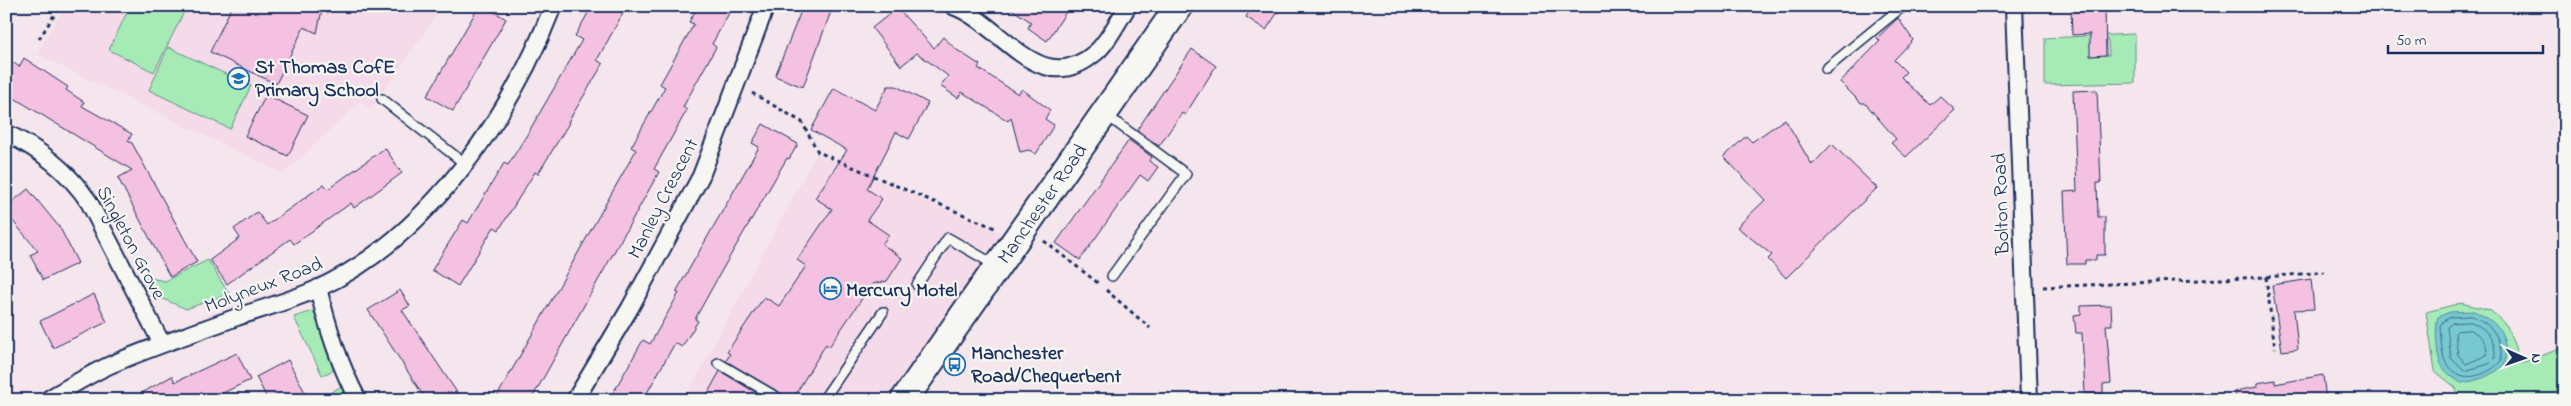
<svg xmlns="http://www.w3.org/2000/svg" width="2571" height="406" font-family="'Indie Flower',sans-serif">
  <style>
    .built { fill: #f5dbe9 }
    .green { fill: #a6ebb6; stroke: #608d8a; fill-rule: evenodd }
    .water { fill: #77c8d1; stroke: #528ba3 }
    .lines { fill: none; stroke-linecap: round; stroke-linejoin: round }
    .shore { stroke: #406c8c; stroke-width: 1 }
    .building { fill: #f4c1e0; stroke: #1b2f5e }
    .lane-casing { stroke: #1b2f5e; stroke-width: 12 }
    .street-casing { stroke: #1b2f5e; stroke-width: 20 }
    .primary-casing { stroke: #1b2f5e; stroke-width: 30 }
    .path { stroke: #1b2f5e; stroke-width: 3; stroke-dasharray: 4 4; stroke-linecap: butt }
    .lane { stroke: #f6f6f2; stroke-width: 9 }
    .street { stroke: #f6f6f2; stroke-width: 16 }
    .primary { stroke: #f6f6f2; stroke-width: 26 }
    .labels { text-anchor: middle; stroke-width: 4.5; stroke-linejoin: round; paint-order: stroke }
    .poi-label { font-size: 20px; font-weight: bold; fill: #1b2f5e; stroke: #f6f6f2; text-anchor: start }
    .street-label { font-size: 20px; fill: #1b2f5e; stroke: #f6f6f2 }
  </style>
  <rect width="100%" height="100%" fill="#f5e6ed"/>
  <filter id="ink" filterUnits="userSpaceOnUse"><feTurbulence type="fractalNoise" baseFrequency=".02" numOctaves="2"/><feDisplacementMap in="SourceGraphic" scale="10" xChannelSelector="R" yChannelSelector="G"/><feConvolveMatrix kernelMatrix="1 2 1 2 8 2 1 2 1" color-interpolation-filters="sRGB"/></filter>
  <g filter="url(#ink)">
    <path class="built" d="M 66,6 L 443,6 L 371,109 L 360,102 L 284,174 L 36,54 Z
      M 816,154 L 1004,234 L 890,400 L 684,400 Z"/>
    <path class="green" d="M 130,6 L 187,6 L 154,72 L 109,50 Z
      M 2135,34 L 2135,83 L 2045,85 L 2045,38 ZM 2108,40 L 2109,55 L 2091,56 L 2090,41 Z
      M 168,47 L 251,86 L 230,129 L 149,90 Z
      M 208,260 L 229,294 L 186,309 L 152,294 L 145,277 L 165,281 Z
      M 2461,303 L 2490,310 L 2507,326 L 2521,363 L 2565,347 L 2565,400 L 2458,400 L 2456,388 L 2435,371 L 2426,312 Z
      M 313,311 L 335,370 L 322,375 L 294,317 Z
      M 342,386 L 350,400 L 335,400 L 331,392 Z"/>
    <path class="water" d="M 2474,311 C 2500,323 2508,335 2505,364 C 2492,376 2478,381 2461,383 C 2453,378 2445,372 2441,364 C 2436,355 2435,326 2438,317 L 2450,312 Z"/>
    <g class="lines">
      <path class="shore" d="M 2472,316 C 2493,324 2502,339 2501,361 C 2486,378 2456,385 2445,361 C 2441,352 2441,336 2440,326 L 2443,321 L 2451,317 Z
        M 2471,322 C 2488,329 2496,340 2495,358 L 2489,364 L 2464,371 L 2451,358 L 2447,327 L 2452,323 Z
        M 2470,330 C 2481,335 2488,342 2487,355 L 2466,364 L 2458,355 L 2455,333 L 2457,331 Z"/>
    </g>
    <path class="building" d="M 232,6 L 314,6 L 322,10 L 317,33 L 304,27 L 276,84 L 210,52 Z
      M 479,6 L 485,6 L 506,19 L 453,111 L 427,96 Z
      M 592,6 L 627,6 L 597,60 L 603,64 L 568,122 L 569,123 L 538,174 L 535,172 L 499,230 L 494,227 L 458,286 L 432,270 L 463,220 L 468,223 L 504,163 L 508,165 L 528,133 L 582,40 L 575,36 Z
      M 698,6 L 733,6 L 712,44 L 716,47 L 683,107 L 687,110 L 654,169 L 659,172 L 531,400 L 495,400 L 636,150 L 631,147 L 665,87 L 660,84 L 694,24 L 689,22 Z
      M 803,6 L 833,6 L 803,87 L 775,76 Z
      M 1007,6 L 1070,6 L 1047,41 L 1028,28 L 1031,22 Z
      M 1252,6 L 1282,6 L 1266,30 L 1246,17 Z
      M 2071,6 L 2105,6 L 2106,55 L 2090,56 L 2090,34 L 2072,35 Z
      M 897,8 L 934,48 L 943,37 L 957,50 L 980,65 L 978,68 L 1018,94 L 1022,89 L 1050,110 L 1045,119 L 1054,125 L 1036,154 L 1029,150 L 1020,152 L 1011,117 L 1008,121 L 962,92 L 958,98 L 940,86 L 948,76 L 917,53 L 901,66 L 872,28 Z
      M 1898,18 L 1913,40 L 1894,60 L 1906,72 L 1901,77 L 1930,105 L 1940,96 L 1955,110 L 1906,157 L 1891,143 L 1896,139 L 1865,103 L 1861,103 L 1840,82 L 1880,41 L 1877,38 Z
      M 1192,49 L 1216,66 L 1185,115 L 1182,113 L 1159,146 L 1137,130 Z
      M 24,58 L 68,87 L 66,90 L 84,102 L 82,106 L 132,134 L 128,141 L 132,143 L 197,262 L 170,277 L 118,178 L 132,170 L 6,93 L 6,73 L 13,62 L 19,67 Z
      M 888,86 L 896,86 L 928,103 L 909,139 L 896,132 L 867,189 L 882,199 L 867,220 L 889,235 L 882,244 L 902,258 L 887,281 L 872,284 L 829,347 L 826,344 L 792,400 L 787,400 L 784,395 L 726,361 L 730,354 L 727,352 L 764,297 L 779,306 L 806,266 L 797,260 L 832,209 L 815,198 L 847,150 L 811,130 L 834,88 L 875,110 Z
      M 2097,90 L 2101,183 L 2097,183 L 2098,217 L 2105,217 L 2105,255 L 2096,255 L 2096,260 L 2085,260 L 2085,264 L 2067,264 L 2064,192 L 2077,191 L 2073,91 Z
      M 266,95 L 308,115 L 288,156 L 245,136 Z
      M 1785,119 L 1812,165 L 1832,144 L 1877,188 L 1786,278 L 1768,259 L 1772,255 L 1737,227 L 1765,200 L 1724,157 L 1746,136 L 1752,142 Z
      M 763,124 L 798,144 L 789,159 L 787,158 L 722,270 L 695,319 L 698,321 L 682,347 L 675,343 L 643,400 L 609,400 L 643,340 L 650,344 L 679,293 L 676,292 L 759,147 L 752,143 Z
      M 1129,140 L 1152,157 L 1149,161 L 1158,167 L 1148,181 L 1140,175 L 1080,260 L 1056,243 Z
      M 385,148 L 402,173 L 354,208 L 351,203 L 294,244 L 290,239 L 227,284 L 210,260 L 240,238 L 234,229 L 257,212 L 267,225 L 324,184 L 328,189 Z
      M 28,189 L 60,228 L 78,263 L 43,280 L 30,255 L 38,251 L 6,213 L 6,207 Z
      M 2311,279 L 2314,309 L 2294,310 L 2298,349 L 2282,351 L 2272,285 Z
      M 400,290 L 410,306 L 402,310 L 462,400 L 426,400 L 368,310 Z
      M 94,294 L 107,322 L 53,348 L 40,321 Z
      M 2111,305 L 2112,325 L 2106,325 L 2111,383 L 2103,384 L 2103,393 L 2085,394 L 2082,333 L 2076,333 L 2074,315 L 2081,314 L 2081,306 Z
      M 237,353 L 250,380 L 223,393 L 226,400 L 129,400 L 172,376 L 175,382 Z
      M 288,360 L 309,400 L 268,400 L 256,377 Z
      M 720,371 L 768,400 L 704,400 Z
      M 2323,375 L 2326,400 L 2236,400 L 2235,391 L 2257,387 L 2257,383 L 2275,380 L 2275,384 Z"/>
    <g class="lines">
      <defs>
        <path id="lane" d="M 1826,69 L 1903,6
          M 382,99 L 464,163
          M 1105,114 L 1186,174 L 1112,276
          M 917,285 L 948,238 L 995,265
          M 718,363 L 781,400
          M 823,400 L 883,312"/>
        <path id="street" d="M 953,6 C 1002,23 1039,101 1095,53 C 1107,44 1119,19 1128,6
          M 2014,6 L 2029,400
          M 6,133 C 41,150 67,170 89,202 L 162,344
          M 318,288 C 328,328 339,364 358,400
          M 47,400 C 67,388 88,375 110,365 C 151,347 194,333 237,317 C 264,308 293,300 319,288 C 428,237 511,116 553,6
          M 575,400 L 630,308 L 701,176 L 766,6"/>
        <g id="primary">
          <path id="s1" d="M 904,400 L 1179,6"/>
        </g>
      </defs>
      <use href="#lane" class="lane-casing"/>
      <use href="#street" class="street-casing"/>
      <use href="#primary" class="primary-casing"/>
      <path class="path" d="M 39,39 L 60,6
        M 752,93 L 802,122 L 818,152 L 997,229
        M 1044,241 L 1098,283
        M 2266,277 L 2275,349
        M 2043,287 L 2266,277 L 2324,272
        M 1106,290 L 1150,328"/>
      <use href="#lane" class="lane"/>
      <use href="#street" class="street"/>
      <use href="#primary" class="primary"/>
    </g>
  </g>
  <defs>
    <symbol id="school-ring" viewBox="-11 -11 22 22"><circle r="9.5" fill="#f6f6f2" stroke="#1f6fb2" stroke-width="1.5"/><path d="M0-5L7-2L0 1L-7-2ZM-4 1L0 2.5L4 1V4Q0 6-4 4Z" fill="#1f6fb2"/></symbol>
    <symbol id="hotel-ring" viewBox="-11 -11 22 22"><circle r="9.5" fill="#f6f6f2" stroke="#1f6fb2" stroke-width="1.5"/><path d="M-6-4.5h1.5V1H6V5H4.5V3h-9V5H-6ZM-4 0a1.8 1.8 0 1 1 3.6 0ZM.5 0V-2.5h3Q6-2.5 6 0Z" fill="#1f6fb2"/></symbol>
    <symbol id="bus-ring" viewBox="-11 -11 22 22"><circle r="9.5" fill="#f6f6f2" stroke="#1f6fb2" stroke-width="1.5"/><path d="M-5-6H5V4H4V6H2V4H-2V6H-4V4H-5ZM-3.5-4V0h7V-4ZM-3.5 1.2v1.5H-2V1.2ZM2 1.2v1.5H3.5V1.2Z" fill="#1f6fb2"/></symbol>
  </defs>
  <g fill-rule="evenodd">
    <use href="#school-ring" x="226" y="66" width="25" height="25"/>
    <use href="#hotel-ring" x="818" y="276" width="25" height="25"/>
    <use href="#bus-ring" x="942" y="352" width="25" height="25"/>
  </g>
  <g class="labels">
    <g class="poi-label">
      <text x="255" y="73">St Thomas CofE<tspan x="255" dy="23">Primary School</tspan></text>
      <text x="846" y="296">Mercury Motel</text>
      <text x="971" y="359">Manchester<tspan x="971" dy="23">Road/Chequerbent</tspan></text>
    </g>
    <g class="street-label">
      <text transform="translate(662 198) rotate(-63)" y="7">Manley Crescent</text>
      <text dy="7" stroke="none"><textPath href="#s1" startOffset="240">Manchester Road</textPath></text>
      <text transform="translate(2000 204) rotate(-92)" y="7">Bolton Road</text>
      <text transform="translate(132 242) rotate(62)" y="7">Singleton Grove</text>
      <text transform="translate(263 284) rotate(-21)" y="7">Molyneux Road</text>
    </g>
  </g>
  <rect width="2571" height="406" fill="none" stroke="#f6f6f2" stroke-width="25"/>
  <rect x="12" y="12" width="2546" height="381" fill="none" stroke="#1b2f5e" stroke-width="2" filter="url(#ink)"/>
  <g transform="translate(2524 358) rotate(92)" stroke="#f6f6f2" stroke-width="4" paint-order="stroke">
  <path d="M0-4L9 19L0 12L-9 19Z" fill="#1b2f5e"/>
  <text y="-8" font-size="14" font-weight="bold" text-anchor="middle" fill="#1b2f5e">N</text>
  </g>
  <path d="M2388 45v8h155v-8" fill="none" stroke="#1b2f5e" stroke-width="2.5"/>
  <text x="2396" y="45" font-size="15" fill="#1b2f5e" stroke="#f6f6f2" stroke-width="4" paint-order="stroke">50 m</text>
</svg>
